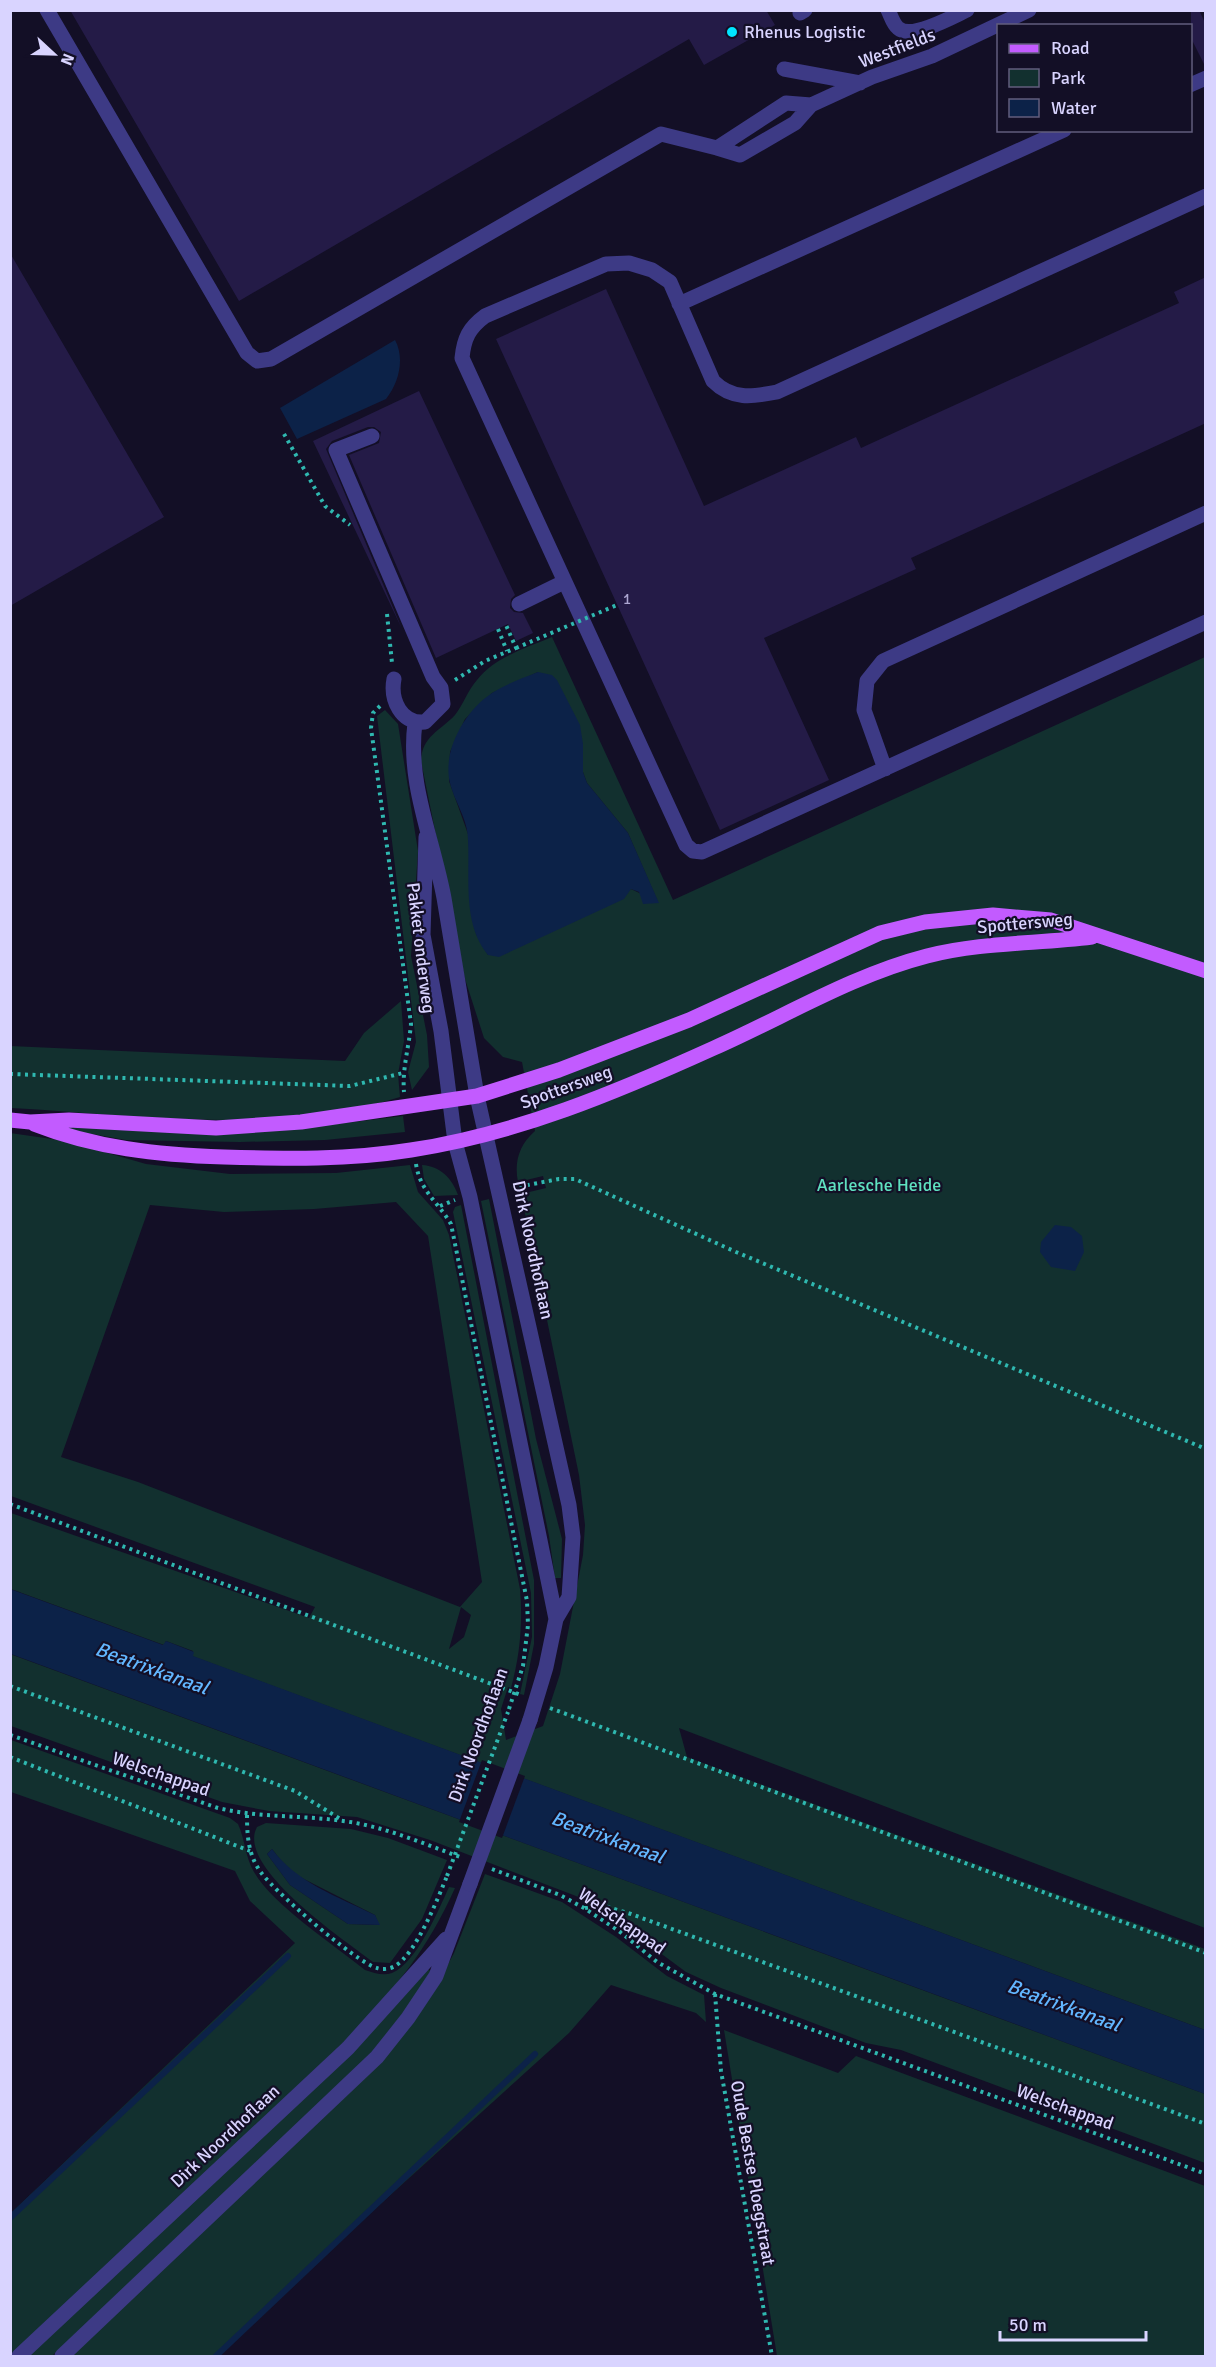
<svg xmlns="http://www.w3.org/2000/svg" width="1216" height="2367" font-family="Signika,sans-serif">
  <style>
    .green { fill: #12302f; fill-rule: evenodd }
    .water { fill: #0c2248 }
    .pier { fill: #130f26 }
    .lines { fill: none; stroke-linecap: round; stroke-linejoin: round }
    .stream { stroke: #0c2248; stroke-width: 6 }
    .building { fill: #241b47 }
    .path { stroke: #2fb8b0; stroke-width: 4; stroke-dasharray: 3 4.5; stroke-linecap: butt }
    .minor { stroke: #3d3a85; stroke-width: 15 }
    .major { stroke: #c25bff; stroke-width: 15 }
    .path-bridge { stroke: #2fb8b0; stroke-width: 4; stroke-dasharray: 3 4.5; stroke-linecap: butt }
    .minor-bridge { stroke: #3d3a85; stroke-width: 15 }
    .poi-dot { fill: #00e5ff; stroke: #130f26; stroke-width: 2 }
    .labels { text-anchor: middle; stroke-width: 4.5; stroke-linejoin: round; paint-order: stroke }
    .number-label { font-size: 15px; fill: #aca6d1 }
    .poi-label { font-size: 18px; fill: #d9d4ff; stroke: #130f26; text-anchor: start }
    .street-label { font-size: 18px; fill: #d9d4ff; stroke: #130f26 }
    .park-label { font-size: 18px; fill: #5fe0c0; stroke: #130f26 }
    .water-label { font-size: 20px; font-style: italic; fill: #62b6ff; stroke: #130f26 }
  </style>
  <rect width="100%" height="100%" fill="#130f26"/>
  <path class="green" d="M 552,637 L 673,900 L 1205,657 L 1205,1928 L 679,1728 L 687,1757 L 1205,1949 L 1205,2030 L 192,1656 L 193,1651 L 166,1641 L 164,1645 L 11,1589 L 11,1513 L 309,1618 L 315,1607 L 11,1496 L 10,1133 L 66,1141 L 146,1164 L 230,1174 L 336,1173 L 410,1165 L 418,1192 L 443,1220 L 449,1235 L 520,1589 C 523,1623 520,1655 511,1688 L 508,1687 L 501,1709 L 506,1740 L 543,1726 L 560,1674 L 583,1555 L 585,1525 L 579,1475 L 521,1194 L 546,1188 L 543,1176 L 518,1182 C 514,1162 519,1145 535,1131 L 522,1062 L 503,1057 L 484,1038 L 465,979 L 421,761 C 422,736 440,731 455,715 C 463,705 468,690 477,680 C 495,657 526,648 552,637 ZM 538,672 L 583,744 L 583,772 L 587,783 L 628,833 L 658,902 L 631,889 L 488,955 L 476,934 L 468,834 L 449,781 L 450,752 L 465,719 L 492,693 ZM 396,1202 L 428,1236 L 482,1582 L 460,1607 L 138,1482 L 61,1457 L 150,1205 L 224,1212 L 314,1209 ZM 461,1607 L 471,1615 L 464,1637 L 449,1649 Z
    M 385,710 L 398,724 L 418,851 L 411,956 L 427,1035 L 429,1067 L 412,1090 L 408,1072 L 416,1042 L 377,716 Z
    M 401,1001 L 404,1041 L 398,1074 L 400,1097 C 276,1136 139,1115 11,1108 L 10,1046 L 345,1061 L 364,1033 Z
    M 403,1116 L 405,1132 L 325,1140 L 240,1142 L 126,1140 L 69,1130 L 70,1124 L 304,1128 Z
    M 422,1165 C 440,1166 452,1178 458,1195 L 434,1196 L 424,1179 Z
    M 489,1199 L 536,1439 L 562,1539 L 561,1578 L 555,1578 L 549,1536 L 481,1201 Z
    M 461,1205 L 534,1580 L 534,1644 L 524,1695 L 520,1694 L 532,1637 L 531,1593 L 453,1212 L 455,1207 Z
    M 10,1654 L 1205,2094 L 1205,2163 L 901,2050 L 866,2043 L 721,1988 L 686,1972 L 617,1921 L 576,1896 L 430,1840 L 357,1817 L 269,1811 L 222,1802 L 11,1726 Z
    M 11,1740 L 230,1818 L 238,1824 C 245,1839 245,1857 254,1872 C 274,1906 333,1944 365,1970 C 374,1973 383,1976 392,1973 C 416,1964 439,1909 449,1887 L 455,1888 C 426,1953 392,1992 344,2042 L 11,2355 L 11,2213 L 295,1943 L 250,1901 L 235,1871 L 11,1792 Z
    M 266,1823 L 351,1829 L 388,1838 L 447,1860 L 422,1919 L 390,1963 L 373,1962 C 346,1941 235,1867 257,1827 ZM 272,1849 L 283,1863 L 298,1876 L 375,1915 L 379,1925 L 348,1924 L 290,1885 L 267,1854 Z
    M 485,1874 L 562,1902 L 616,1937 L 667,1976 L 704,1995 L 706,2022 L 696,2013 L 611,1985 L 569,2033 L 300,2277 L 216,2356 L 68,2356 L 360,2081 L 439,1981 L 454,1953 Z
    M 425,1968 L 431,1971 L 406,2009 L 369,2056 L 52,2356 L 27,2356 Z
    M 724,2030 L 838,2073 L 856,2056 L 1205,2186 L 1205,2356 L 777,2356 Z"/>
  <path class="water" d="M 395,340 C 405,358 399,383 386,399 L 297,439 L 280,408 Z
    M 538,672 L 552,675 L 557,680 L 580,725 L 583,744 L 583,772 L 587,783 L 628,833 L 659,903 L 643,904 L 639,892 L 631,889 L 624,899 L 499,957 L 488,955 C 462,924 470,877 468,840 C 468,819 455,803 450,783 C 442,750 465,711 492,693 C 506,684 523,678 538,672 Z
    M 1055,1225 L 1071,1227 L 1082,1236 L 1084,1252 L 1075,1271 L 1051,1267 L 1040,1252 L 1041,1242 Z
    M 10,1589 L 163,1645 L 166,1641 L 194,1652 L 193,1656 L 1205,2030 L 1205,2094 L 11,1654 Z
    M 272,1849 C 296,1882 338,1897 375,1915 L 380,1925 L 348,1924 L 290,1885 L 267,1854 Z"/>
  <path class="pier" d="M 482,1760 L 525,1776 L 502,1838 L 459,1822 Z"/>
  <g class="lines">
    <path class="stream" d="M 10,2218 L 288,1956
      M 216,2356 L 535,2054"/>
  </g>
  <path class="building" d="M 70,10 L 766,10 L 775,25 L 704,65 L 689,39 L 239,301 Z
    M 1191,10 L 1199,10 L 1206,25 L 1206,68 L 1191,38 Z
    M 10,253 L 164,517 L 10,606 Z
    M 1206,277 L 1206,423 L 911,558 L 916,569 L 764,638 L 829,780 L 720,830 L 496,339 L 606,289 L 704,506 L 856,437 L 861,448 L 922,420 L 1179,303 L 1174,292 Z
    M 419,391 L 515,595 L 511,599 L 510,608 L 514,612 L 523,613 L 533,633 L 516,641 L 508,624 L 436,658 L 349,455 L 379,443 L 381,432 L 374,427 L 368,427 L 332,441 L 326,449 L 402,629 L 313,441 Z"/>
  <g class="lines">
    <path class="path" d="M 284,434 L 325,506 L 350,525
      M 387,614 L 392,663
      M 498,629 L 507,651
      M 455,680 L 485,661 L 516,648 L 506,625
      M 380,706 L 373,713 L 371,728 L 411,1024 C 409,1047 402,1069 404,1092
      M 10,1074 L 350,1086 L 403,1073
      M 416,1164 C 420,1191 438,1202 451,1224 L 527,1601 L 528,1625 L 523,1666 L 508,1712
      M 512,1188 L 559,1179 L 575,1179 L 736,1252 L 1206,1449
      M 440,1206 L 455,1200
      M 10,1504 L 521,1695
      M 10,1686 L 295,1791 L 342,1820
      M 550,1708 L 1206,1953
      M 10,1735 L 218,1808 C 260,1818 301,1815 343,1821 C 384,1826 424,1844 463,1858
      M 10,1757 L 250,1851
      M 247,1815 C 247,1834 248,1852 258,1868 C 267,1886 358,1964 377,1968 C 382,1970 390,1969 395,1966 C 416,1954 438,1898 447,1876
      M 492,1869 L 560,1895 L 584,1908 L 619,1931 L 657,1962 L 715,1994 L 1206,2174
      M 585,1908 L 601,1905 L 631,1914 L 1206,2124
      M 715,1994 L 721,2071 L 772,2356"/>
    <path class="minor" d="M 47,10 L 247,353 L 257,361 L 271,359 L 661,134 L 717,148
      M 888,10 C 891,16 893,24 898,28 C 911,40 952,17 967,10
      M 800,13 L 805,10
      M 784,69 L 860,83
      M 1190,85 L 1206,78
      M 786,103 L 811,105 L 795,123 L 740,155 L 717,148 Z
      M 811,105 L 872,77 L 932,56 L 1029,10
      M 1206,196 L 777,392 C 752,397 732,400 713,381 L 670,282 L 652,270 L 629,263 L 606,264 L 485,316 C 469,328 464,338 462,358 L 686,845 L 693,851 L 702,852 L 1206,622
      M 679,304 L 1064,130
      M 372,436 L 336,450 L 433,677 L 441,688 L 443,704 L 425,722 C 401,724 390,700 394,679
      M 519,604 L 564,582
      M 415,723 C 407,783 433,839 444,898 L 477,1096 L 569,1505 L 573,1537 L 569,1597 L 556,1619 L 546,1667 L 530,1720
      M 885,769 L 864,710 L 867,681 L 883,661 L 1206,513
      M 426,837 L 423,935 L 441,1031 L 455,1142 L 470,1197 L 556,1619
      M 19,2356 L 348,2048 L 446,1939
      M 62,2356 L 377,2057 L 408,2018 L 436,1976 L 470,1884"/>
    <path class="major" d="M 10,1120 L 30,1122 L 69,1120 L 216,1128 L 301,1122 L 477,1096 L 559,1070 L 689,1020 L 880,933 L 925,922 L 993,915 L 1051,920 L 1206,971
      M 34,1124 C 95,1148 158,1155 224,1157 C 286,1159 349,1160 411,1150 C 517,1134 617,1092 714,1048 C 784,1017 853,975 927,956 C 981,942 1037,944 1092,937"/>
    <path class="path-bridge" d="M 516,648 L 617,605
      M 447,1876 L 508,1712"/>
    <path class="minor-bridge" d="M 470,1884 L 530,1720"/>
  </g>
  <circle class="poi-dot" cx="732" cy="32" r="6"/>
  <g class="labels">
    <g class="number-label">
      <text x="627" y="604">1</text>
    </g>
    <g class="poi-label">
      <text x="744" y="38">Rhenus Logistic</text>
    </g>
    <g class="street-label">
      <text transform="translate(897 48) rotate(-21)" y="6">Westfields</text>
      <text transform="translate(1025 923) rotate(-5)" y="6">Spottersweg</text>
      <text transform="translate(421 948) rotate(83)" y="6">Pakket onderweg</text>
      <text transform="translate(566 1087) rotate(-20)" y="6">Spottersweg</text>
      <text transform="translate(533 1250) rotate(78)" y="6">Dirk Noordhoflaan</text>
      <text transform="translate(478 1735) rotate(-70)" y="6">Dirk Noordhoflaan</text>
      <text transform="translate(161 1774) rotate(19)" y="6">Welschappad</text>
      <text transform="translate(622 1921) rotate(35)" y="6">Welschappad</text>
      <text transform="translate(1065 2107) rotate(20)" y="6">Welschappad</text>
      <text transform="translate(225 2136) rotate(-43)" y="6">Dirk Noordhoflaan</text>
      <text transform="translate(753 2173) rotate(80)" y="6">Oude Bestse Ploegstraat</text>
    </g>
    <g class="park-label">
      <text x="879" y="1191">Aarlesche Heide</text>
    </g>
    <g class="water-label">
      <text transform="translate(152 1668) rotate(20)" y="7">Beatrixkanaal</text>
      <text transform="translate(608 1837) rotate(20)" y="7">Beatrixkanaal</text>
      <text transform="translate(1064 2005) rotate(20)" y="7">Beatrixkanaal</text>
    </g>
  </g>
  <rect width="1216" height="2367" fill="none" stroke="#d9d4ff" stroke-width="24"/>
  <rect x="997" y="24" width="195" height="108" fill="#130f26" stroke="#625e7d" stroke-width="1.5"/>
  <rect x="1009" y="44" width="30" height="9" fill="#c25bff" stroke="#625e7d" stroke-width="1.5"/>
  <text x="1051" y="54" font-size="18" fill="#d9d4ff">Road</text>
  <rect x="1009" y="69" width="30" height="18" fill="#12302f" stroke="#625e7d" stroke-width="1.5"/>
  <text x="1051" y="84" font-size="18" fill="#d9d4ff">Park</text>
  <rect x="1009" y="99" width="30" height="18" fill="#0c2248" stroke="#625e7d" stroke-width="1.5"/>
  <text x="1051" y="114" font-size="18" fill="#d9d4ff">Water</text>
  <g transform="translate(54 54) rotate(112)" stroke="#130f26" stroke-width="4.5" paint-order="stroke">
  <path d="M0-4.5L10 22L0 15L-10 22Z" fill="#d9d4ff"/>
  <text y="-9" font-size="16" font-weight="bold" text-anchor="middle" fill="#d9d4ff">N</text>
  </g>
  <path d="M1000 2331v9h146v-9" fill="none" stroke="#d9d4ff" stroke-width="3"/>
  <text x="1009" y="2331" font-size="18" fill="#d9d4ff" stroke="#130f26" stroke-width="4.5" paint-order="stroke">50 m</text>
</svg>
